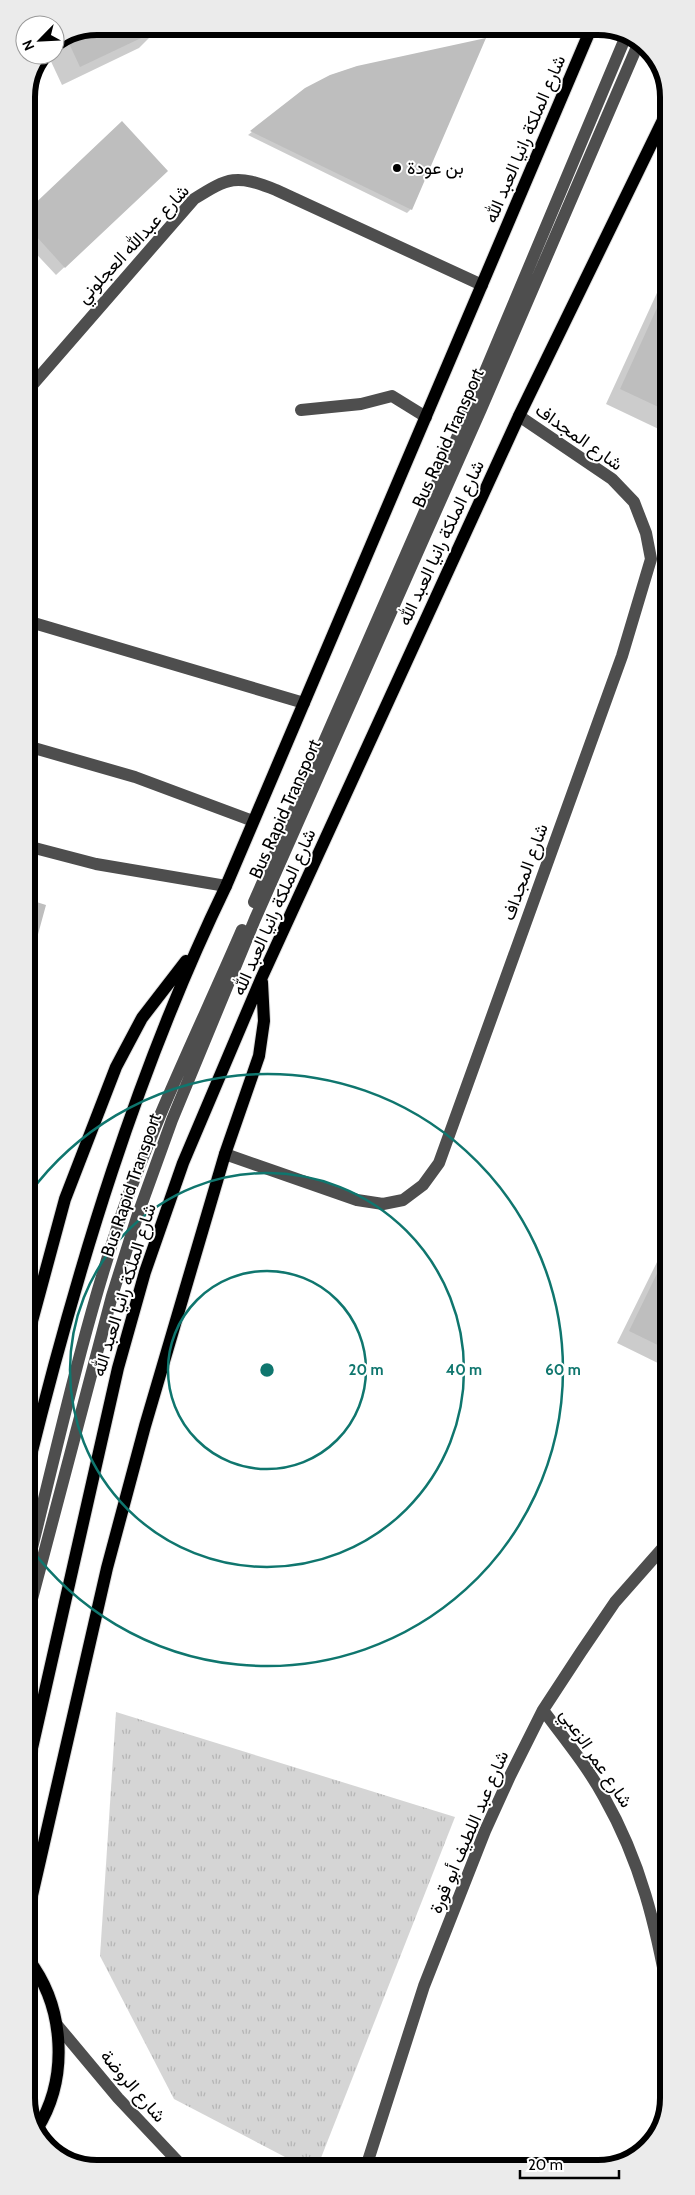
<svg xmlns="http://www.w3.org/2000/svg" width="695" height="2195" font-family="Cabin,Vazirmatn,sans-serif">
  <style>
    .grass { fill: url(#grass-tufts) }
    .shadow { fill: #0003 }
    .building { fill: #bebebe }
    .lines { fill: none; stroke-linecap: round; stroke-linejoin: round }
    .major-casing { stroke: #dbdbdb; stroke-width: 14 }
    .minor { stroke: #4e4e4e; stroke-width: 12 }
    .major { stroke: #000; stroke-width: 12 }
    .ring { fill: none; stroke: #0f766e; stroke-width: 2.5 }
    .poi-dot { fill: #000; stroke: #fff; stroke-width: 2 }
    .labels { text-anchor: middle; stroke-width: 4; stroke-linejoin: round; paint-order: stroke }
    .street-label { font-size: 18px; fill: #000; stroke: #fff }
    .poi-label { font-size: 18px; fill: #000; stroke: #fff; text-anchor: start }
    .rim { fill: none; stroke: #000; stroke-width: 6 }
    .centre { fill: #0f766e; stroke: #fff; stroke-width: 2.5 }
    .ring-label { font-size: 15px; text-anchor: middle; font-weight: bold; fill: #0f766e; stroke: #fff; stroke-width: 4; stroke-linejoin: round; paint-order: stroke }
  </style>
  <defs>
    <pattern id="grass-tufts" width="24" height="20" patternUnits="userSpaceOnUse" patternTransform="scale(1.25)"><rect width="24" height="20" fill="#d5d5d5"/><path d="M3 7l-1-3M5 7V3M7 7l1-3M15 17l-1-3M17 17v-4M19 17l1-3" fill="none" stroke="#b5b5b5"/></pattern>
  </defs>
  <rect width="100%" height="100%" fill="#fff"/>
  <path class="grass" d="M 116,1712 L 455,1817 L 317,2168 L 306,2168 L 174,2099 L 100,1956 Z"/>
  <path class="shadow" d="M 98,26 L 157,30 L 139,48 L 62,85 L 48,55 L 55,55 L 55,44 Z
    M 306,89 L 411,209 L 407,213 L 248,135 Z
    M 122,123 L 158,179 L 56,275 L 27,244 L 27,213 Z
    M 667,271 L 667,433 L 606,404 Z
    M 668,1249 L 668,1368 L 617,1343 L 659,1258 Z"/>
  <path class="building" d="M 98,26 L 156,26 L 158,30 L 80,67 L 67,39 Z
    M 486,38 L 412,210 L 250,131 L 305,88 L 330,75 L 357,66 Z
    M 122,121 L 168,171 L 65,268 L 27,226 L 27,211 Z
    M 667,286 L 667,411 L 620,389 Z
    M 27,289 L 38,302 L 27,311 Z
    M 27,899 L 46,905 L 28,971 L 27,971 Z
    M 668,1251 L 668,1350 L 629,1331 Z"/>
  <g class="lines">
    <defs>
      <path id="major" d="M 28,1336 L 65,1199 L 116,1067 L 142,1018 L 186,961
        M 28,1467 C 77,1269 137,1070 226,886 L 592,26
        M 28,1766 L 118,1368 L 145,1272 L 183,1163 L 261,979 L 519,416 L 666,114
        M 28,1913 L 107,1568 L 145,1426 L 225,1154 L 259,1056 L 264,1021 L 262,982
        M 28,1959 C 65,2007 69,2078 37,2129"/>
    </defs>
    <use href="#major" class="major-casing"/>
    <path class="minor" d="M 27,391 L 194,199 C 229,177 236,174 276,190 L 482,285
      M 301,410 L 361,404 L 392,396 L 426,417
      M 27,621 L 304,703
      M 27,746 L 135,777 L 253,821
      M 27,846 L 96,864 L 226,886
      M 254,902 L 466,417 L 626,36
      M 225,1154 L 357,1200 L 383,1204 L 403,1200 L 423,1185 L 439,1163 L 622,656 L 651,559 L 646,533 L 634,502 L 612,479 L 519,416
      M 28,1564 C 57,1448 83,1329 121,1216 C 155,1118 201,1025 242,930
      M 28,1614 L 112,1296 L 137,1217 L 172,1120 L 255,919 L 481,409 L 639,42
      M 543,1710 C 564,1738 587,1766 604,1797 C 641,1862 656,1926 669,1999
      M 57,2025 L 118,2098 L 184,2168
      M 366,2167 L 424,1986 L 485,1831 L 510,1776 L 543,1710 L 581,1652 L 615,1602 L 668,1542"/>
    <use href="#major" class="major"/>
  </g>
  <g class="ring">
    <circle cx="267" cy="1370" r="99"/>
    <circle cx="267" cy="1370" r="197"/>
    <path d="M29 1194A296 296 0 1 1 29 1546"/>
  </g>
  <circle class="poi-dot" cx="397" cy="168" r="5"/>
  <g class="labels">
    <g class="street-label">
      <text transform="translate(525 139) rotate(-67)" y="6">شارع الملكة رانيا العبد الله</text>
      <text transform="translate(133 244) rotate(-47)" y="6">شارع عبدالله العجلوني</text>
      <text transform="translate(579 437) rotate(35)" y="6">شارع المجداف</text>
      <text transform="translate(448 438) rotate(-66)" y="6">Bus Rapid Transport</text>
      <text transform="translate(441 543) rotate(-65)" y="6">شارع الملكة رانيا العبد الله</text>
      <text transform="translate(285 809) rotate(-66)" y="6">Bus Rapid Transport</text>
      <text transform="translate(525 872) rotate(-70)" y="6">شارع المجداف</text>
      <text transform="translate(274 912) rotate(-66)" y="6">شارع الملكة رانيا العبد الله</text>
      <text transform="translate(131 1185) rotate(-71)" y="6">Bus Rapid Transport</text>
      <text transform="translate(124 1290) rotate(-73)" y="6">شارع الملكة رانيا العبد الله</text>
      <text transform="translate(596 1758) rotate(56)" y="6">شارع عمر الزعبي</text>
      <text transform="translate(469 1832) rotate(-67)" y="6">شارع عبد اللطيف أبو قورة</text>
      <text transform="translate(133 2086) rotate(49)" y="6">شارع الروضة</text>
    </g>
    <g class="poi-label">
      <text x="407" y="174">بن عودة</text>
    </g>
  </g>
  <path d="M0 0H695V2195H0ZM97 35H598A62 62 0 0 1 660 97V2098A62 62 0 0 1 598 2160H97A62 62 0 0 1 35 2098V97A62 62 0 0 1 97 35Z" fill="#ebebeb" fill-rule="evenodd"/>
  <path class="rim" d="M97 35H598A62 62 0 0 1 660 97V2098A62 62 0 0 1 598 2160H97A62 62 0 0 1 35 2098V97A62 62 0 0 1 97 35Z"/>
  <circle cx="267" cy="1370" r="8" class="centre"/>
  <g class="ring-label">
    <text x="366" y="1375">20 m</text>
    <text x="464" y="1375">40 m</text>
    <text x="563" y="1375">60 m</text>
  </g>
  <g transform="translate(40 40) rotate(246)"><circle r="24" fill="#ffffff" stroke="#999999"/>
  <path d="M0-4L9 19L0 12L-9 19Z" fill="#000000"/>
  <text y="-8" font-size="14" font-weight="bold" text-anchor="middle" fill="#000000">N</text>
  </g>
  <path d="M520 2170v8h99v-8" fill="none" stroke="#000000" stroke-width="2.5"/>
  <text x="528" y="2170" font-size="15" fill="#000000" stroke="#ffffff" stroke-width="4" paint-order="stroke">20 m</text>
</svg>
